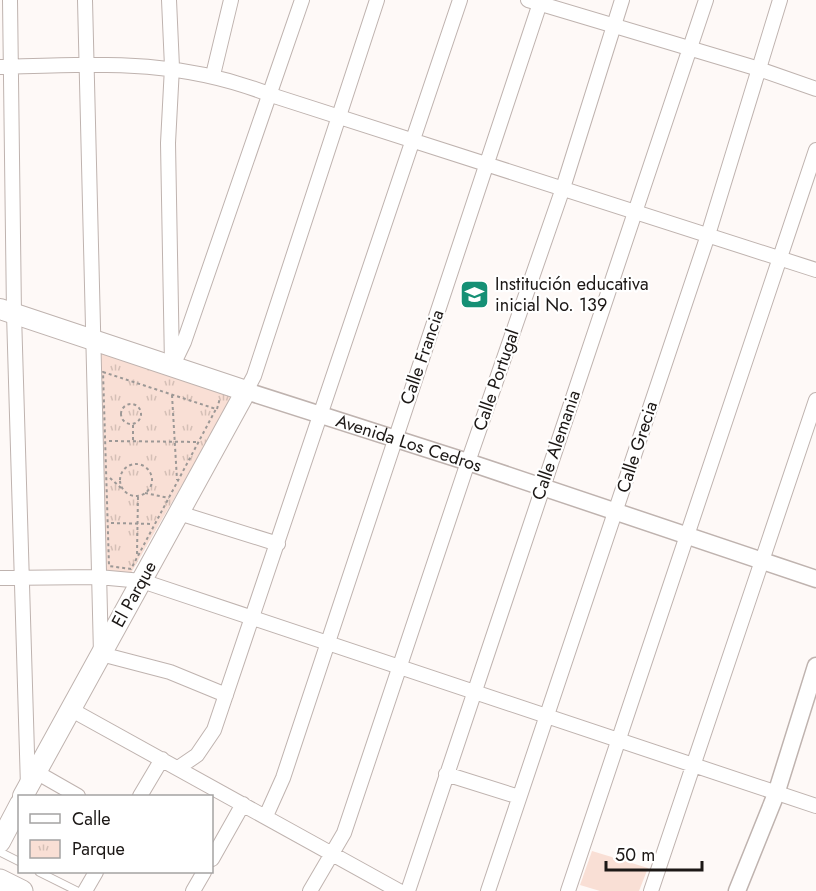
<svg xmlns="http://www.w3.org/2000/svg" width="816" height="891" font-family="Jost,sans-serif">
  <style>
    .park { fill: url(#park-tufts) }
    .pitch { fill: #f9dfd5 }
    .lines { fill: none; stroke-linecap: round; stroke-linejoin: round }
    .service-casing { stroke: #bfb3af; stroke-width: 9 }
    .minor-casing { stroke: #bfb3af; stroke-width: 16 }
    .tertiary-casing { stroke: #bfb3af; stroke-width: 19 }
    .secondary-casing { stroke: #bfb3af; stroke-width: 22 }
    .primary-casing { stroke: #bfb3af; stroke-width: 23 }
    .path { stroke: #9c9896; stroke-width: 2; stroke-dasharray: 3 3; stroke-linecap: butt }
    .service { stroke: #fff; stroke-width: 7 }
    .minor { stroke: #fff; stroke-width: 14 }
    .tertiary { stroke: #fff; stroke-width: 16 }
    .secondary { stroke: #fff; stroke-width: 20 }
    .primary { stroke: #fff; stroke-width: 21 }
    .labels { text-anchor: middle; stroke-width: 4.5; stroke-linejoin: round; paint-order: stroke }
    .poi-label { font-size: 18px; fill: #1c1816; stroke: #fff; text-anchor: start }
    .street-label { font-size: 18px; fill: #1c1816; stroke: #fff }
  </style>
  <defs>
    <pattern id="park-tufts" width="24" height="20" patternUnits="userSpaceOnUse" patternTransform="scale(1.5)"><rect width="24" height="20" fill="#f9dfd5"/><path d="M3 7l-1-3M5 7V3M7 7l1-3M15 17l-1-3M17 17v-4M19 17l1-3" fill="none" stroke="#d5bfb6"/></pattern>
  </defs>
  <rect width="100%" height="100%" fill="#fef9f7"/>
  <path class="park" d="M 98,348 L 234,395 L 131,573 L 102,570 Z"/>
  <path class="pitch" d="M 592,851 L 648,868 L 639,891 L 600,891 L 580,885 Z"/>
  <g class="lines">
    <defs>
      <path id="service" d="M 0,852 L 20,862
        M 39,872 L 77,891"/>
      <path id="minor" d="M 10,0 L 14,314 L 28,787
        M 85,0 L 101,654 L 170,672 L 226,695
        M 169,0 L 172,67 L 168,143 L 172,365
        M 528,0 L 759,69 L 816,89
        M 0,67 C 99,64 177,58 271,95 L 816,270
        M 213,75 L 231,0
        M 172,367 L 184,342 L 302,0
        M 246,391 L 254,376 L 377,0
        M 179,513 L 278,544
        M 0,578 L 98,577 L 142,581 L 816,806
        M 70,709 L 399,891
        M 178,768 L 197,755 L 214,730 L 460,0
        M 36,772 L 78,796
        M 446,774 L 519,797
        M 140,796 L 162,759
        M 266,816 L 283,778 L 541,0
        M 212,859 L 243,804
        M 85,891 L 96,872
        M 193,891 L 204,872
        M 310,891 L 344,833 L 468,462 L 563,188 L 622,0
        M 408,891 L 706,0
        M 488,891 L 708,235 L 780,0
        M 568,891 L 816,150
        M 651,891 L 816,400"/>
      <g id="tertiary">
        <path id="s1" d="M 246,391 L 468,462 L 816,579"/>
        <path d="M 737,891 L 776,794 L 816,666"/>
      </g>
      <path id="secondary" d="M 0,309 L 246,391 L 23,796
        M 0,842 L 20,804"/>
      <path id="primary" d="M 0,880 L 22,891"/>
    </defs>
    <use href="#service" class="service-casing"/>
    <use href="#minor" class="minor-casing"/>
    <use href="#tertiary" class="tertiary-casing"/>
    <use href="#secondary" class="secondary-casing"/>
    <use href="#primary" class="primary-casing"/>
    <path class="path" d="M 103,372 L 216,409 L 131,569 L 109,566 Z
      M 172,395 L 177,480
      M121 414a10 10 0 1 1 20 0a10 10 0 1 1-20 0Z
      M 217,409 L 220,398
      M 133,425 L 133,441
      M 109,441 L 199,442
      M120 480a16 16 0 1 1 32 0a16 16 0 1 1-32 0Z
      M 110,478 L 121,488
      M 145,493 L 169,498
      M 111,523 L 153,524
      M 137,554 L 138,496"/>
    <use href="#service" class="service"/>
    <use href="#minor" class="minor"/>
    <use href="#tertiary" class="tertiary"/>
    <use href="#secondary" class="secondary"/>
    <use href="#primary" class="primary"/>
  </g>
  <defs>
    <symbol id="school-square" viewBox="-11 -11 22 22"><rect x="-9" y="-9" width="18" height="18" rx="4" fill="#159075" stroke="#fff"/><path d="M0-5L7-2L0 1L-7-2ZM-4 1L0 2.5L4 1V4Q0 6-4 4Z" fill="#fff"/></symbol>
  </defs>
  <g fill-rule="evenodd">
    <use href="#school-square" x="458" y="278" width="33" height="33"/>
  </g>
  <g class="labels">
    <g class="poi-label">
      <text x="495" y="290">Institución educativa<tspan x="495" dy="21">inicial No. 139</tspan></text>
    </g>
    <g class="street-label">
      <text transform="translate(422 357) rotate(-71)" y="6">Calle Francia</text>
      <text transform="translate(496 380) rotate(-71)" y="6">Calle Portugal</text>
      <text dy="6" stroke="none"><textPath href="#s1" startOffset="171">Avenida Los Cedros</textPath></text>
      <text transform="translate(556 445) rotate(-71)" y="6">Calle Alemania</text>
      <text transform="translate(637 447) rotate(-72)" y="6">Calle Grecia</text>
      <text transform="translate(134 594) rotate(-61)" y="6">El Parque</text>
    </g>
  </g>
  <rect x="18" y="795" width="195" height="78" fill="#ffffff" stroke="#a4a3a2" stroke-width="1.5"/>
  <rect x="30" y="814" width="30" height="9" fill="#ffffff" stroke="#a4a3a2" stroke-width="1.5"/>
  <text x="72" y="825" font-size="18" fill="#1c1816">Calle</text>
  <rect x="30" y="840" width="30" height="18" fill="url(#park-tufts)" stroke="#a4a3a2" stroke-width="1.5"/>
  <text x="72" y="855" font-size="18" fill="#1c1816">Parque</text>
  <path d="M606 861v9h96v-9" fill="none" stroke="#1c1816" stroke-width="3"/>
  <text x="615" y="861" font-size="18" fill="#1c1816" stroke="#ffffff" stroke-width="4.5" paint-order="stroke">50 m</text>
</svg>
